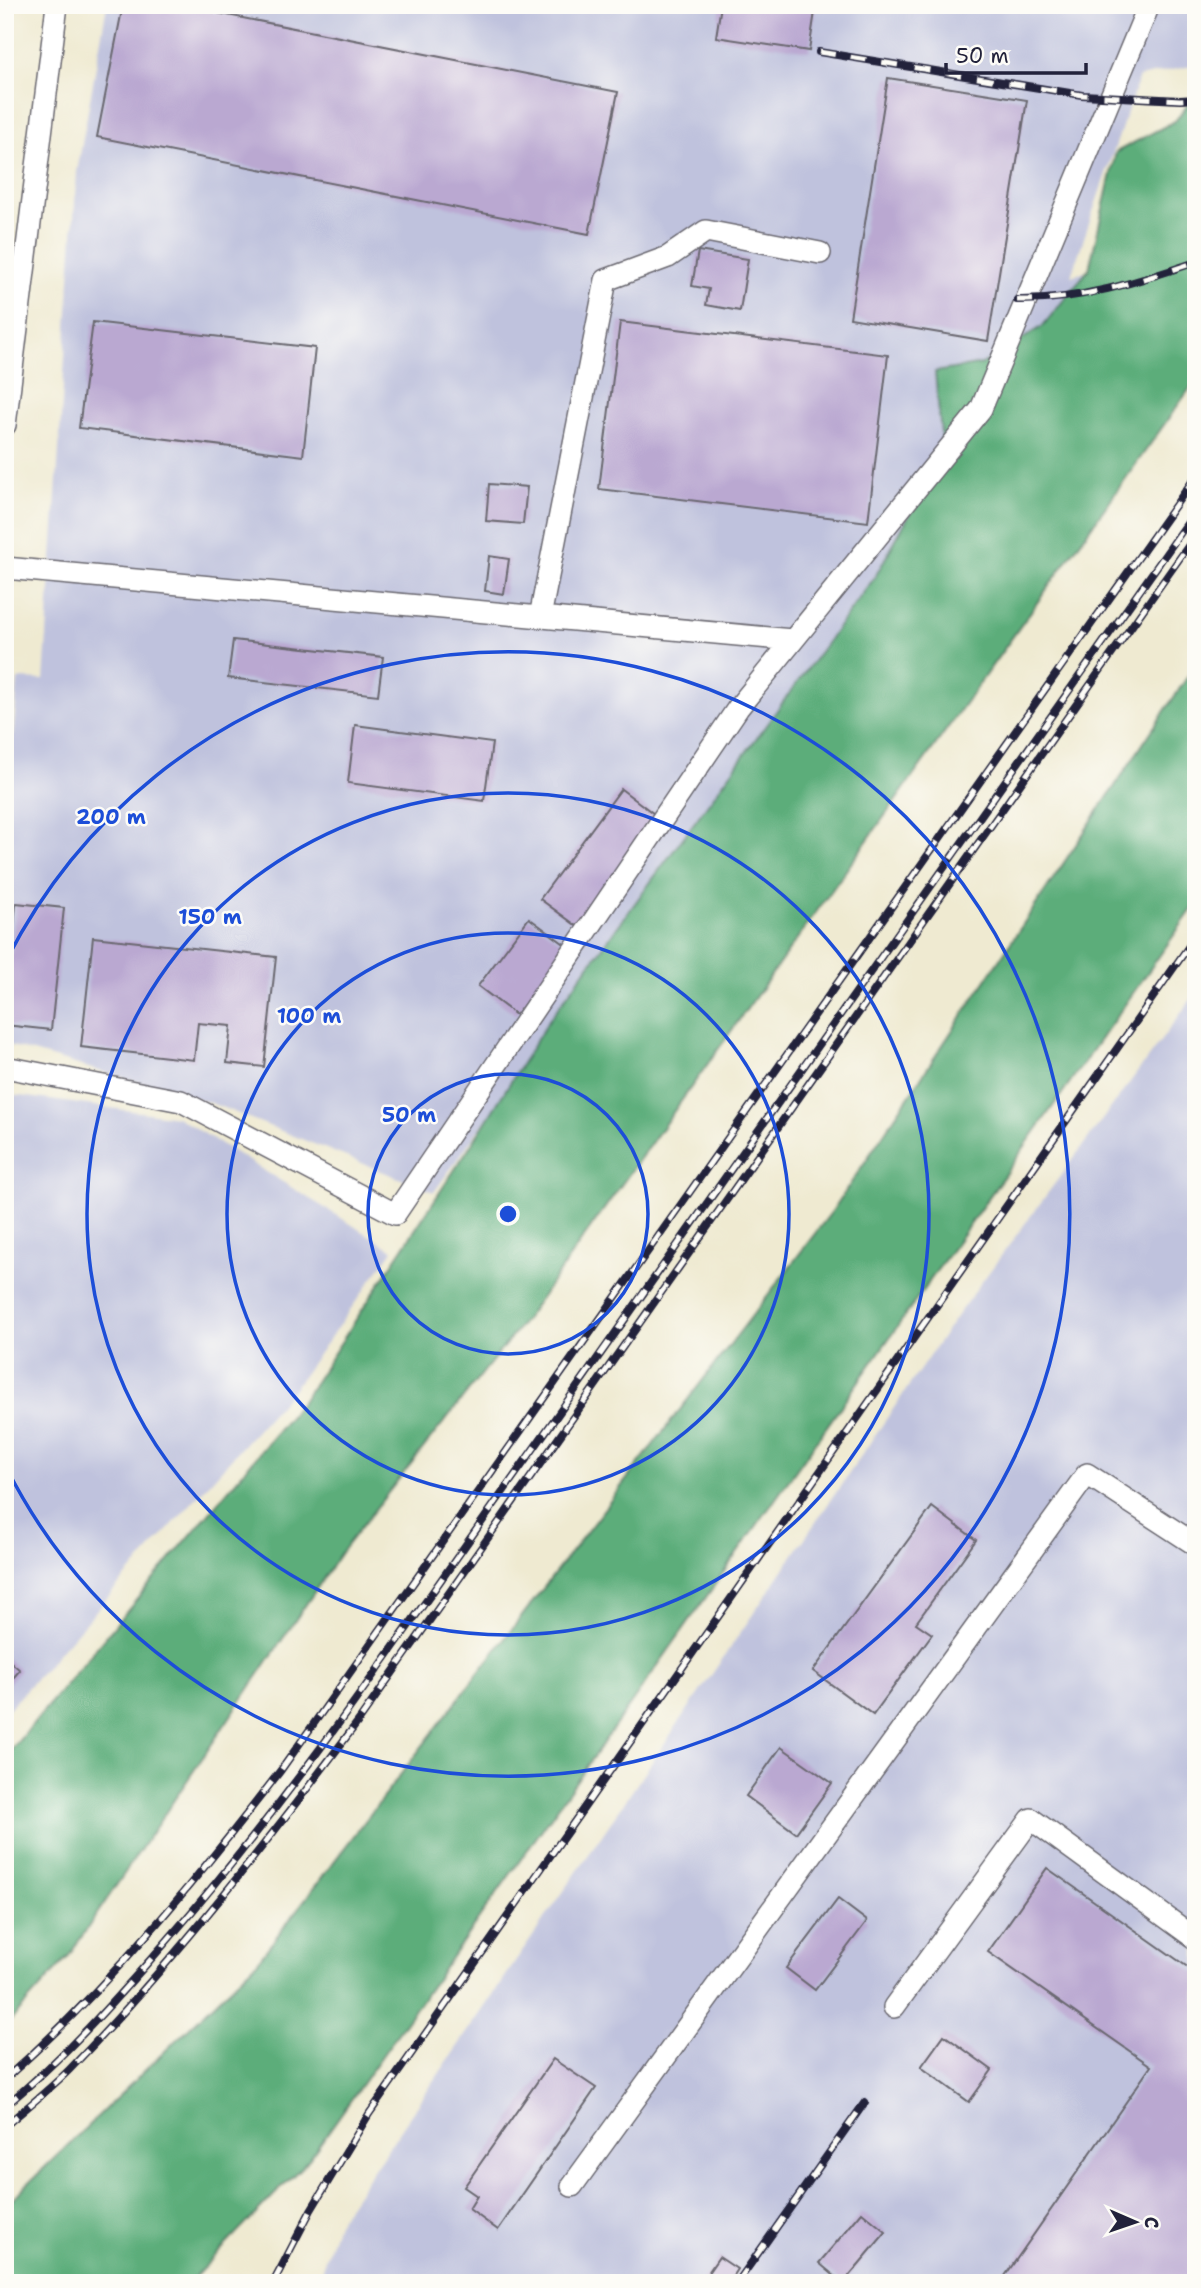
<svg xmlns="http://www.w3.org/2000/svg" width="1201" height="2288" font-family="'Shantell Sans',sans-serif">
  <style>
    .industrial { fill: #bfc2dd }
    .forest { fill: #5cad7a; stroke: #3f685a; stroke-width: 2 }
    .building { fill: #baa8d1 }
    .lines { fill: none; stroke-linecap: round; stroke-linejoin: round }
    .minor-casing { stroke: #6a6870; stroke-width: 24 }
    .minor { stroke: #fff; stroke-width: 21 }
    .rail-casing { stroke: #22223b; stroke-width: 8 }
    .rail { stroke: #fdfcf7; stroke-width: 5; stroke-dasharray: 16; stroke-linecap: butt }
    .ring { fill: none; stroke: #1d4ed8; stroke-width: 3.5 }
    .centre { fill: #1d4ed8; stroke: #fdfcf7; stroke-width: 3.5 }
    .ring-label { font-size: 21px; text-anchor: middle; font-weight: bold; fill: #1d4ed8; stroke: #fdfcf7; stroke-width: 5; stroke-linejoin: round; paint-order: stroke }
  </style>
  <rect width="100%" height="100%" fill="#fdfcf7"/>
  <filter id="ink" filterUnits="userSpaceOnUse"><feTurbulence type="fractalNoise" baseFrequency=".0143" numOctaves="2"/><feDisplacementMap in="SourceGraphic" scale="14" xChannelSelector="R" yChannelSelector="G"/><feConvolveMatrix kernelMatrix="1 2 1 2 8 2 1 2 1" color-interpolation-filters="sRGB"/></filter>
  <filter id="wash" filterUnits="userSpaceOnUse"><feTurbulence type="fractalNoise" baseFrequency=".00686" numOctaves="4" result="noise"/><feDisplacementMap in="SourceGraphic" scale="28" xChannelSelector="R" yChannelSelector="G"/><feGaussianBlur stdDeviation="1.57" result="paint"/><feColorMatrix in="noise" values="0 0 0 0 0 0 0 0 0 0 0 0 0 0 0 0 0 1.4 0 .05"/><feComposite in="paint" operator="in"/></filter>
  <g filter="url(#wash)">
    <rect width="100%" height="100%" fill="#efead1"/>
    <path class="industrial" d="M 107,5 L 1196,5 L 1196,65 L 1139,77 L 1071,276 L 1141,256 L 1036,352 L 434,1192 L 211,1103 L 5,1044 L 5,831 L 18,679 L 44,680 L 77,172 Z
      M 1196,993 L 1196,2283 L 317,2283 L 337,2223 L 958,1314 Z
      M 5,1094 L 177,1117 L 393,1250 L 294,1388 L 5,1713 Z"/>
    <path class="forest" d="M 1196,94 L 1196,380 L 527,1317 L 342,1551 L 68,1957 L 5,2027 L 5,1757 L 301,1403 L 482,1128 L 549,1020 L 875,577 L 943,454 L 935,372 L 982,364 L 1042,327 L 1089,269 L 1116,152 L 1175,121 Z
      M 1196,664 L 1196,904 L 309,2159 L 189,2283 L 5,2283 L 5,2206 L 257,1962 L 833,1210 Z"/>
    <g id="blocks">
      <path class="building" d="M 123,5 L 177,5 L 618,92 L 589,234 L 97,137 Z
        M 721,5 L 816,5 L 809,51 L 716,37 Z
        M 888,78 L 1027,100 L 988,341 L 850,318 Z
        M 698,251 L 748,259 L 740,311 L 706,305 L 709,289 L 692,286 Z
        M 93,322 L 315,348 L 303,456 L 79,428 Z
        M 620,322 L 888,355 L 868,522 L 599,489 Z
        M 489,484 L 527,487 L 523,524 L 486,521 Z
        M 489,556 L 509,559 L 504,594 L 485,591 Z
        M 233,640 L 383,657 L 378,695 L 228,678 Z
        M 355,725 L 492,743 L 484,801 L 348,783 Z
        M 621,789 L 662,820 L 581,929 L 540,899 Z
        M 16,903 L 64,908 L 51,1030 L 5,1025 Z
        M 529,918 L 567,946 L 516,1015 L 478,986 Z
        M 93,937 L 276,957 L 264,1067 L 227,1063 L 231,1026 L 198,1023 L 194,1060 L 81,1047 Z
        M 932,1507 L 976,1540 L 916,1623 L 932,1634 L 873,1715 L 813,1671 Z
        M 5,1657 L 20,1670 L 5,1687 Z
        M 781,1747 L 832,1783 L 796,1833 L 746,1796 Z
        M 1047,1868 L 1196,1973 L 1196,2283 L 1000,2283 L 1151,2066 L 988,1952 Z
        M 838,1899 L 867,1921 L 815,1990 L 786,1968 Z
        M 944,2035 L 992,2070 L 969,2102 L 921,2067 Z
        M 553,2059 L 596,2088 L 498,2230 L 469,2209 L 477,2196 L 464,2187 Z
        M 862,2212 L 886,2232 L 843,2283 L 819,2263 Z
        M 719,2257 L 737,2269 L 728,2283 L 701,2283 Z"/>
    </g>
  </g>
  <g filter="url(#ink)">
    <use href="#blocks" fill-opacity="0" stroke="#6a6870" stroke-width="2"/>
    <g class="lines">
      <defs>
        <path id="minor" d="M 5,425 L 57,5
          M 5,568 L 792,640
          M 540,617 L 606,280 L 668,257 L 706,231 L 820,253
          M 5,1067 L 181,1101 L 395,1214 L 738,708 L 981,409 L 1149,5
          M 894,2007 L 1031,1819 L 1196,1939
          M 572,2186 L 1087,1474 L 1196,1545"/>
      </defs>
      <use href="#minor" class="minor-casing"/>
      <use href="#minor" class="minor"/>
      <defs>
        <path id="rail" d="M 819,52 L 1082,95 L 1180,100 L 1196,99
          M 1017,300 C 1079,301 1137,282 1196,262
          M 5,2079 C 110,1986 196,1880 281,1770 L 1196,476
          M 5,2106 C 65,2057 116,1999 166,1942 C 296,1793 406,1628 520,1468 C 745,1149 971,830 1196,511
          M 5,2126 C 26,2108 49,2090 69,2070 C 175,1961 268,1841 360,1719 L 1196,535
          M 273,2283 L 311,2210 L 369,2114 L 1196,936
          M 737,2283 L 865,2102"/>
      </defs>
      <use href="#rail" class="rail-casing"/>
      <use href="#rail" class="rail"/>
    </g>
  </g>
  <g class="ring">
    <circle cx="508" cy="1214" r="140"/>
    <circle cx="508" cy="1214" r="281"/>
    <circle cx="508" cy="1214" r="421"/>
    <path d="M7 959A562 562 0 1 1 7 1469"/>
  </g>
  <circle cx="508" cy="1214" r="10" class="centre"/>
  <g class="ring-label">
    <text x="111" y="824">200 m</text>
    <text x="210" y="924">150 m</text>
    <text x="309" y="1023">100 m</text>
    <text x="409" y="1122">50 m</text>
  </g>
  <rect width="1201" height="2288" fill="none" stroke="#fdfcf7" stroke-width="28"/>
  <g transform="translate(1135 2222) rotate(92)" stroke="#fdfcf7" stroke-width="5" paint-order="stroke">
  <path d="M0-5L12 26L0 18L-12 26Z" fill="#22223b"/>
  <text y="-10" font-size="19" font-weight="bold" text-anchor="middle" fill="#22223b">С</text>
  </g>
  <path d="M946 63v10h140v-10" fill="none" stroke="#22223b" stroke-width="3.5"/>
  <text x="956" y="63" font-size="21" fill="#22223b" stroke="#fdfcf7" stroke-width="5" paint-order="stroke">50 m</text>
</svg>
